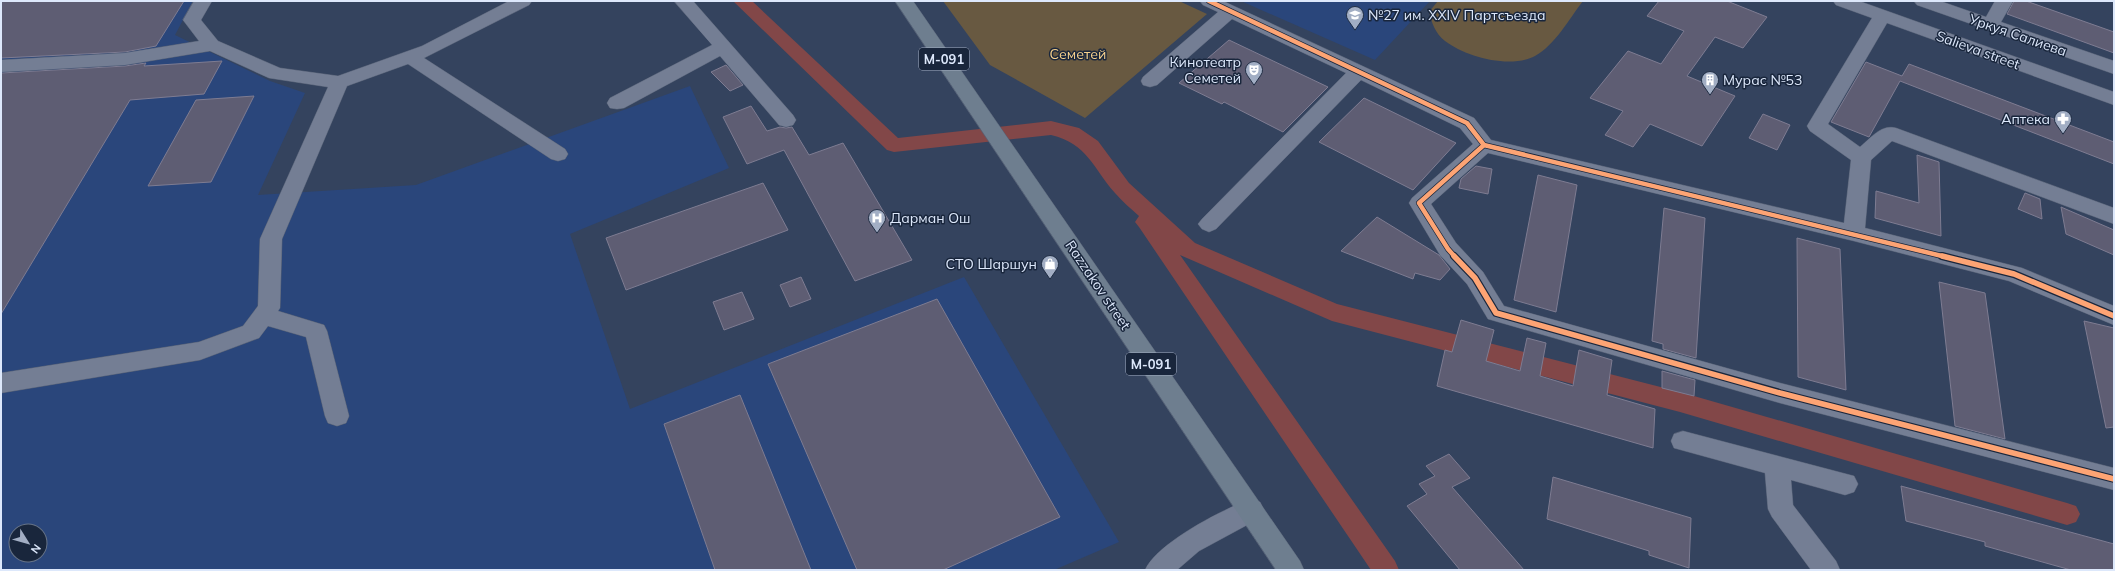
<svg xmlns="http://www.w3.org/2000/svg" width="2115" height="571" font-family="Mulish,sans-serif">
  <style>
    .built { fill: #2a467b; fill-rule: evenodd }
    .green { fill: #685941 }
    .lines { fill: none; stroke-linecap: round; stroke-linejoin: round }
    .canal { fill: #824748; fill-rule: evenodd }
    .building { fill: #5e5d73; stroke: #7e7c92 }
    .minor-casing { stroke: #556075; stroke-width: 1 }
    .major-casing { stroke: #556075; stroke-width: 1 }
    .minor { fill: #747e94; fill-rule: evenodd }
    .major { fill: #6e7e8f; fill-rule: evenodd }
    .cycleway-far1-casing { stroke: #19263c; stroke-width: 6 }
    .cycleway-casing { stroke: #19263c; stroke-width: 8 }
    .cycleway-far1 { stroke: #fda474; stroke-width: 4.5 }
    .cycleway { stroke: #fda474; stroke-width: 5.5 }
    .labels { text-anchor: middle; stroke-width: 3; stroke-linejoin: round; paint-order: stroke }
    .shield { fill: #19263c; stroke: #a2aec2; stroke-width: 1 }
    .shield-label { font-size: 13px; font-weight: bold; fill: #dde8fb }
    .poi-label { font-size: 14px; fill: #dde8fb; stroke: #19263c; text-anchor: start }
    .street-label { font-size: 14px; fill: #dde8fb; stroke: #19263c }
    .park-label { font-size: 14px; fill: #f8d28d; stroke: #19263c }
  </style>
  <rect width="100%" height="100%" fill="#34435e"/>
  <path class="built" d="M 1,1 L 193,1 L 175,35 L 270,81 L 305,93 L 258,195 L 416,185 L 690,86 L 729,168 L 570,234 L 630,409 L 964,277 L 1119,542 L 1054,570 L 1,570 ZM 16,531 L 40,531 L 40,555 L 16,555 Z
    M 1241,1 L 1430,1 L 1375,60 Z"/>
  <path class="green" d="M 943,1 L 1179,1 L 1207,14 L 1085,118 L 990,65 Z
    M 1438,1 L 1583,1 C 1569,19 1555,45 1535,56 C 1510,69 1466,57 1445,41 C 1435,33 1432,23 1429,12 Z"/>
  <g class="lines">
    <path class="canal" d="M 733,1 L 752,1 L 898,138 L 1051,121 L 1079,128 L 1098,141 L 1129,183 L 1195,243 L 1337,304 L 1680,392 L 2067,503 L 2076,506 L 2080,514 L 2076,522 L 2067,525 L 1680,412 L 1332,321 L 1180,255 L 1395,561 L 1399,570 L 1371,570 L 1139,227 L 1135,222 L 1139,216 C 1131,209 1122,201 1115,193 C 1092,167 1088,144 1051,135 L 894,152 L 887,150 Z"/>
  </g>
  <path class="building" d="M 1,1 L 184,1 L 156,46 L 125,52 L 1,58 Z
    M 1659,1 L 1727,1 L 1767,17 L 1743,48 L 1715,37 L 1687,76 L 1735,96 L 1702,146 L 1650,124 L 1633,147 L 1605,135 L 1623,111 L 1590,98 L 1628,51 L 1661,64 L 1684,31 L 1647,16 Z
    M 2014,1 L 2026,1 L 2114,32 L 2114,53 L 2007,14 Z
    M 1229,40 L 1328,87 L 1283,132 L 1224,102 L 1222,104 L 1179,83 Z
    M 222,61 L 204,94 L 130,100 L 1,314 L 1,73 L 125,66 L 146,63 L 144,66 Z
    M 1866,62 L 1902,76 L 1909,64 L 2114,142 L 2114,164 L 1900,81 L 1869,137 L 1831,122 Z
    M 726,65 L 743,85 L 730,91 L 711,72 Z
    M 254,96 L 211,182 L 148,186 L 196,100 Z
    M 1364,98 L 1456,143 L 1413,190 L 1319,142 Z
    M 751,106 L 767,131 L 780,127 L 786,128 L 792,127 L 809,155 L 843,143 L 912,260 L 855,281 L 784,150 L 747,164 L 723,117 Z
    M 1763,114 L 1790,125 L 1777,150 L 1749,138 Z
    M 1917,155 L 1939,162 L 1941,236 L 1875,218 L 1876,191 L 1919,203 Z
    M 1476,166 L 1492,169 L 1488,194 L 1459,188 L 1461,179 Z
    M 1538,175 L 1577,185 L 1556,312 L 1514,300 Z
    M 763,183 L 788,230 L 626,290 L 606,238 Z
    M 2025,193 L 2040,199 L 2042,219 L 2018,209 Z
    M 2061,207 L 2114,230 L 2114,255 L 2066,234 Z
    M 1664,208 L 1705,218 L 1696,358 L 1663,349 L 1663,344 L 1652,341 Z
    M 1377,217 L 1439,255 L 1450,269 L 1440,280 L 1415,273 L 1413,279 L 1341,251 Z
    M 1797,238 L 1840,249 L 1846,390 L 1798,377 Z
    M 801,277 L 811,299 L 790,307 L 780,285 Z
    M 1939,282 L 1985,293 L 2005,439 L 1955,426 Z
    M 742,292 L 754,319 L 724,330 L 713,302 Z
    M 937,299 L 1060,517 L 943,570 L 857,570 L 768,364 Z
    M 1461,320 L 1494,330 L 1486,361 L 1520,371 L 1527,338 L 1546,343 L 1540,376 L 1573,386 L 1579,350 L 1612,360 L 1607,395 L 1655,409 L 1653,448 L 1437,386 L 1445,350 L 1452,352 Z
    M 2084,321 L 2114,328 L 2114,427 L 2106,428 Z
    M 1662,371 L 1695,380 L 1694,396 L 1662,388 Z
    M 740,395 L 811,570 L 715,570 L 664,424 Z
    M 1449,454 L 1470,478 L 1452,487 L 1524,570 L 1460,570 L 1407,506 L 1427,494 L 1419,484 L 1435,476 L 1426,466 Z
    M 1553,477 L 1691,518 L 1689,568 L 1649,555 L 1649,551 L 1547,519 Z
    M 1901,486 L 2114,544 L 2114,570 L 2071,570 L 1985,546 L 1985,542 L 1906,521 Z"/>
  <g class="lines">
    <defs>
      <path id="minor" d="M 194,1 L 212,1 L 201,20 L 218,41 L 280,68 L 338,76 L 422,46 L 509,1 L 532,1 L 529,5 L 424,58 L 565,149 L 568,154 L 565,159 L 558,161 L 551,159 L 408,64 L 347,86 L 282,239 L 280,308 L 278,311 L 324,325 L 327,331 L 349,416 L 346,423 L 337,426 L 328,423 L 325,416 L 306,337 L 268,326 L 259,338 L 200,360 L 1,393 L 1,373 L 199,342 L 243,326 L 258,306 L 260,239 L 328,87 L 269,78 L 210,51 L 125,65 L 1,72 L 1,60 L 125,53 L 199,41 L 183,20 Z
        M 674,1 L 693,1 L 793,115 L 796,120 L 793,125 L 786,127 L 779,125 L 720,56 L 624,108 L 617,109 L 610,108 L 607,103 L 610,98 L 712,45 Z
        M 1200,1 L 1223,1 L 1474,118 L 1491,140 L 1844,223 L 1851,160 L 1810,131 L 1807,126 L 1872,18 L 1836,5 L 1833,1 L 1859,1 L 2114,92 L 2114,105 L 1887,23 L 1828,124 L 1860,147 C 1871,138 1881,124 1896,128 L 2114,208 L 2114,224 L 1892,141 L 1871,160 L 1865,228 L 2022,268 L 2114,306 L 2114,325 L 2009,281 L 1854,241 L 1488,153 L 1431,204 L 1456,243 L 1483,272 L 1504,306 L 1780,383 L 2114,468 L 2114,490 L 1780,403 L 1488,319 L 1467,284 L 1440,255 L 1409,203 L 1412,198 L 1473,144 L 1460,128 L 1361,80 L 1216,229 L 1209,232 L 1202,229 L 1198,224 L 1202,219 L 1346,73 L 1232,19 L 1157,85 L 1150,87 L 1143,85 L 1141,81 L 1143,77 L 1218,12 L 1203,5 Z
        M 1914,1 L 1940,1 L 1986,17 L 1995,1 L 2013,1 L 2001,22 L 2114,61 L 2114,74 L 1917,5 Z
        M 1683,431 L 1854,476 L 1858,484 L 1854,492 L 1845,495 L 1791,480 L 1793,505 L 1836,561 L 1840,570 L 1811,570 L 1772,517 L 1768,509 L 1765,473 L 1674,448 L 1671,441 L 1674,434 Z
        M 1251,499 L 1260,502 L 1264,510 L 1260,518 L 1199,551 L 1177,570 L 1145,570 C 1157,543 1223,509 1251,499 Z"/>
      <path id="major" d="M 895,1 L 913,1 L 1300,561 L 1304,570 L 1276,570 Z"/>
    </defs>
    <use href="#minor" class="minor-casing"/>
    <use href="#major" class="major-casing"/>
    <use href="#minor" class="minor"/>
    <use href="#major" class="major"/>
    <defs>
      <path id="cycleway-far1" d="M 1209,1 L 1467,123 L 1484,145
        M 1455,257 L 1448,249 L 1419,203 L 1484,145 L 1946,257"/>
      <path id="cycleway" d="M 1454,256 L 1475,278 L 1496,313 L 1780,393 L 2114,479
        M 1942,256 L 2014,274 L 2114,316"/>
    </defs>
    <use href="#cycleway-far1" class="cycleway-far1-casing"/>
    <use href="#cycleway" class="cycleway-casing"/>
    <use href="#cycleway-far1" class="cycleway-far1"/>
    <use href="#cycleway" class="cycleway"/>
  </g>
  <defs>
    <symbol id="school-pin" viewBox="-11 -11 22 30"><path d="M0 17L-7.5 6A9.5 9.5 0 1 1 7.5 6Z" fill="#a2aec4" stroke="#19263c"/><path d="M0-5L7-2L0 1L-7-2ZM-4 1L0 2.5L4 1V4Q0 6-4 4Z" fill="#fff"/></symbol>
    <symbol id="theatre-pin" viewBox="-11 -11 22 30"><path d="M0 17L-7.5 6A9.5 9.5 0 1 1 7.5 6Z" fill="#a2aec4" stroke="#19263c"/><path d="M-5-5.5Q0-4 5-5.5V0Q5 5 0 6Q-5 5-5 0ZM-3.3-2.5H-1v1.5H-3.3ZM1-2.5H3.3v1.5H1ZM-2.8 1Q0 5.5 2.8 1Z" fill="#fff"/></symbol>
    <symbol id="building-pin" viewBox="-11 -11 22 30"><path d="M0 17L-7.5 6A9.5 9.5 0 1 1 7.5 6Z" fill="#a2aec4" stroke="#19263c"/><path d="M-4-6H4V6H1V3H-1V6H-4ZM-2.5-4.3h1.7v1.8h-1.7ZM.8-4.3h1.7v1.8H.8ZM-2.5-1h1.7V.8h-1.7ZM.8-1h1.7V.8H.8Z" fill="#fff"/></symbol>
    <symbol id="pharmacy-pin" viewBox="-11 -11 22 30"><path d="M0 17L-7.5 6A9.5 9.5 0 1 1 7.5 6Z" fill="#a2aec4" stroke="#19263c"/><path d="M-2-6h4v4h4v4h-4v4h-4v-4h-4v-4h4Z" fill="#fff"/></symbol>
    <symbol id="hospital-pin" viewBox="-11 -11 22 30"><path d="M0 17L-7.5 6A9.5 9.5 0 1 1 7.5 6Z" fill="#a2aec4" stroke="#19263c"/><path d="M-5-5h3v3.5h4V-5h3V5h-3V1.5h-4V5h-3Z" fill="#fff"/></symbol>
    <symbol id="shop-pin" viewBox="-11 -11 22 30"><path d="M0 17L-7.5 6A9.5 9.5 0 1 1 7.5 6Z" fill="#a2aec4" stroke="#19263c"/><path d="M-5-2.5h2.3a2.7 3.5 0 0 1 5.4 0H5L5.5 6h-11ZM-1.5-2.5h3a1.5 2.3 0 0 0-3 0Z" fill="#fff"/></symbol>
  </defs>
  <g fill-rule="evenodd">
    <use href="#school-pin" x="1345" y="5" width="20" height="27"/>
    <use href="#theatre-pin" x="1244" y="60" width="20" height="27"/>
    <use href="#building-pin" x="1700" y="70" width="20" height="27"/>
    <use href="#pharmacy-pin" x="2053" y="109" width="20" height="27"/>
    <use href="#hospital-pin" x="867" y="208" width="20" height="27"/>
    <use href="#shop-pin" x="1040" y="254" width="20" height="27"/>
  </g>
  <g class="labels">
    <g class="shield">
      <rect x="919" y="48" width="50" height="22" rx="3"/>
      <rect x="1126" y="353" width="50" height="22" rx="3"/>
    </g>
    <g class="shield-label">
      <text x="944" y="64">М-091</text>
      <text x="1151" y="369">М-091</text>
    </g>
    <g class="poi-label">
      <text x="1368" y="20">№27 им. XXIV Партсъезда</text>
      <text x="1241" y="67" text-anchor="end">Кинотеатр<tspan x="1241" dy="16">Семетей</tspan></text>
      <text x="1723" y="85">Мурас №53</text>
      <text x="2050" y="124" text-anchor="end">Аптека</text>
      <text x="890" y="223">Дарман Ош</text>
      <text x="1037" y="269" text-anchor="end">СТО Шаршун</text>
    </g>
    <g class="street-label">
      <text transform="translate(2018 35) rotate(19)" y="5">Уркуя Салиева</text>
      <text transform="translate(1978 50) rotate(20)" y="5">Salieva street</text>
      <text transform="translate(1098 285) rotate(56)" y="5">Razzakov street</text>
    </g>
    <g class="park-label">
      <text x="1078" y="59">Семетей</text>
    </g>
  </g>
  <rect width="2115" height="571" fill="none" stroke="#dde8fb" stroke-width="4"/>
  <g transform="translate(28 543) rotate(127)"><circle r="19" fill="#19263c" stroke="#677488"/>
  <path d="M0-3L7 15L0 10L-7 15Z" fill="#a2aec4"/>
  <text y="-6" font-size="11" font-weight="bold" text-anchor="middle" fill="#dde8fb">N</text>
  </g>
</svg>
